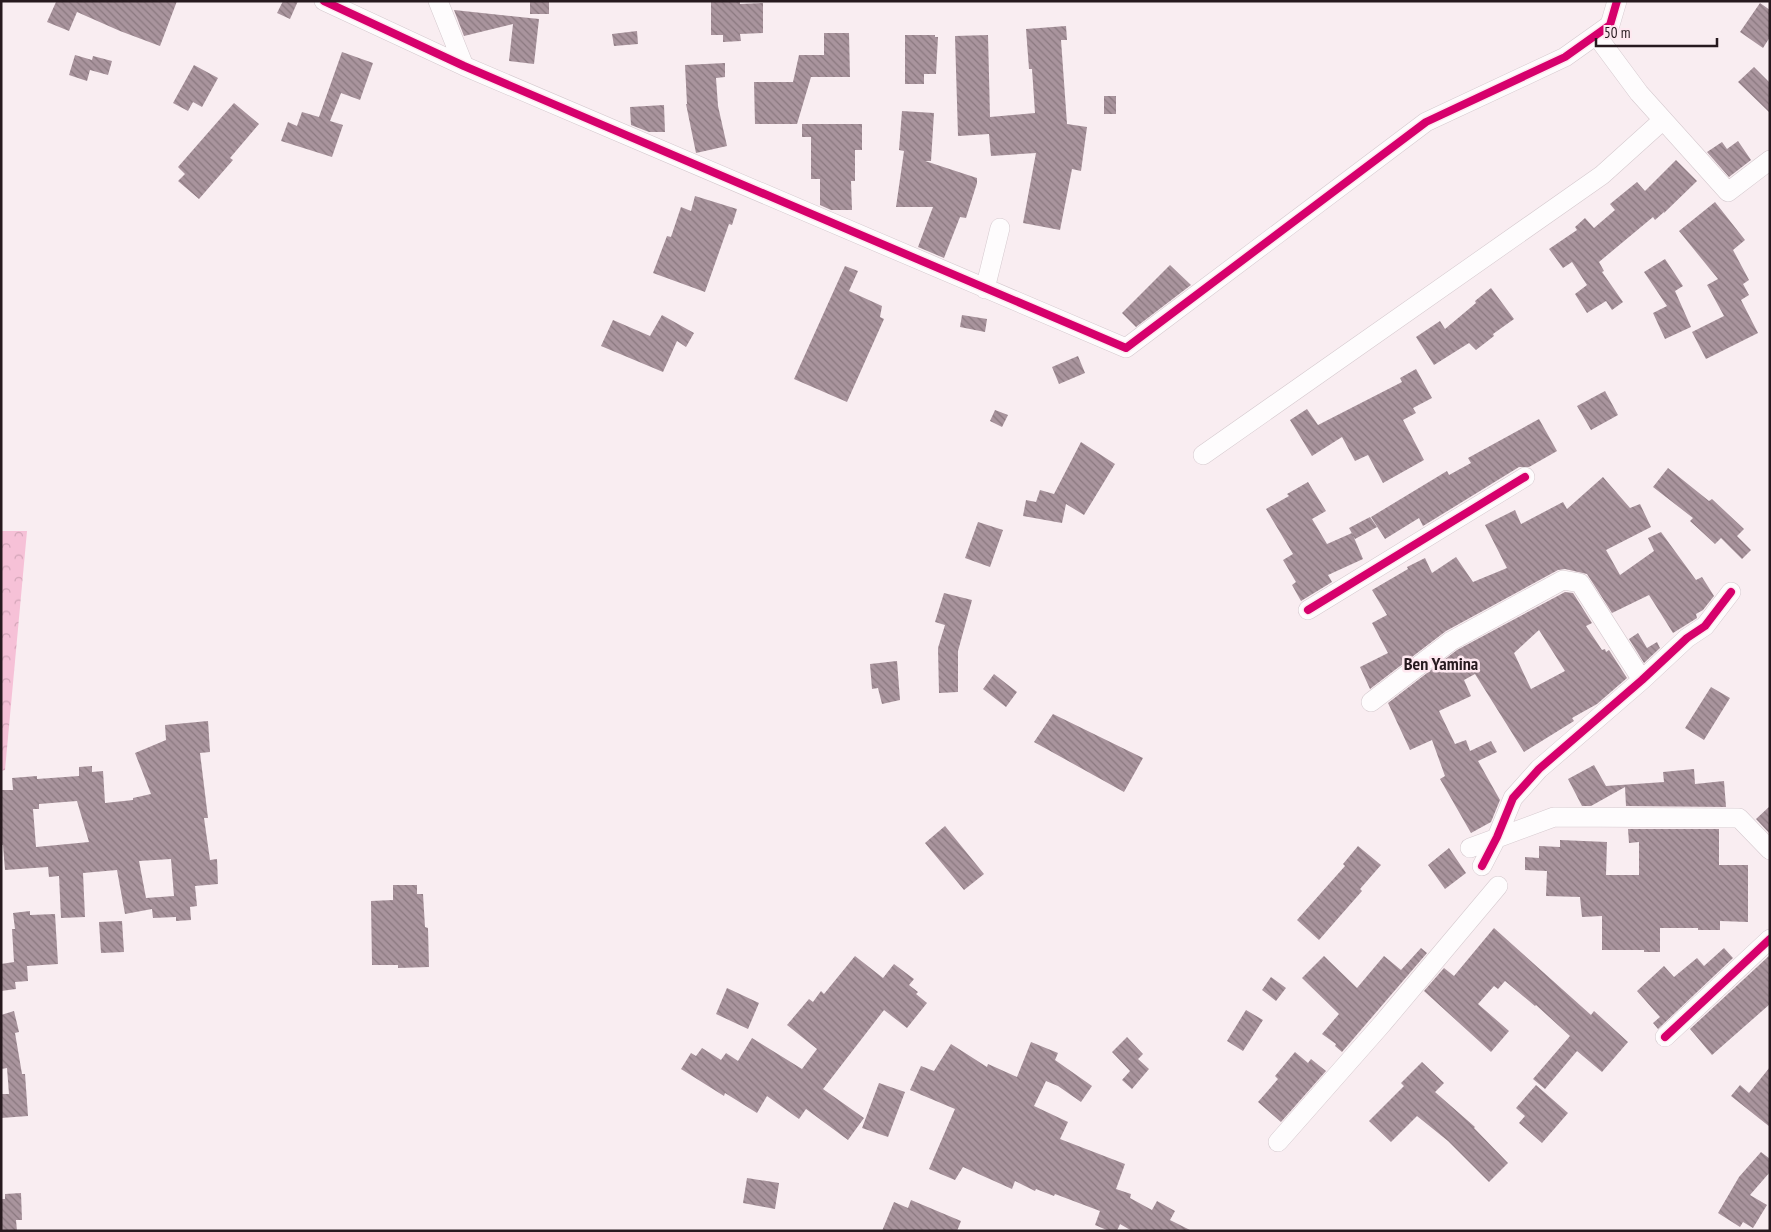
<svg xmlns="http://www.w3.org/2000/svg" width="1771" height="1232" font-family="'PT Sans Narrow',sans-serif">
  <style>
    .forest { fill: url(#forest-crowns) }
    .building { fill: url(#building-back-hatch); fill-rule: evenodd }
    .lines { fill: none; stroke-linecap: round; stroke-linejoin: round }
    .minor-casing { stroke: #d5c9ce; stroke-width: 20 }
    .minor { stroke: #fefcfd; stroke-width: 19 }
    .cycleway-casing { stroke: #fee8f0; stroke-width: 11 }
    .cycleway { stroke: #d6006c; stroke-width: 8 }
    .labels { text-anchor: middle; stroke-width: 5; stroke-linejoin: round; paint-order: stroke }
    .quarter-label { font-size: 18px; font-weight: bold; fill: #271a1f; stroke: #fee8f0 }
  </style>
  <defs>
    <pattern id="forest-crowns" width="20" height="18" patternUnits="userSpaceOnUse" patternTransform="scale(1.25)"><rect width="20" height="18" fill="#f6c1d7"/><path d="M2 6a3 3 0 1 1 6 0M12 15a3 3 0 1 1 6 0" fill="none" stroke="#d3a5b8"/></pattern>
    <pattern id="building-back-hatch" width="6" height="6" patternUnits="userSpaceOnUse" patternTransform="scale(1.25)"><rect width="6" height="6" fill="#a9949d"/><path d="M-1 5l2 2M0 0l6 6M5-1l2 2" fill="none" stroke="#8a787f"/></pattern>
  </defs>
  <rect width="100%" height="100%" fill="#f9edf1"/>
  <path class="forest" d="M 1,531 L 27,531 L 5,770 L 1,771 Z"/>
  <path class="building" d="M 54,1 L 177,1 L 160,46 L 120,31 L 77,12 L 69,31 L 47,22 L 56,2 Z
    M 283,1 L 298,1 L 290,19 L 277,13 Z
    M 530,1 L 549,1 L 549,14 L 530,14 Z
    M 711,1 L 740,1 L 740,4 L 763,3 L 763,33 L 740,34 L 741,41 L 723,42 L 723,35 L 711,35 Z
    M 1760,3 L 1770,10 L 1770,37 L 1763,48 L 1740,32 Z
    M 454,10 L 539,19 L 534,64 L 509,61 L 513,24 L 464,36 Z
    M 1066,26 L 1067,40 L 1061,40 L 1067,124 L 1087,127 L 1081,171 L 1072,169 L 1060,230 L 1023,223 L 1036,153 L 991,156 L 989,134 L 958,136 L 955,36 L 988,35 L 990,117 L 1035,113 L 1032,69 L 1029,69 L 1026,29 Z
    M 637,31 L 638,44 L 614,46 L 612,34 Z
    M 824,33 L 849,33 L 850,77 L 811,77 L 797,124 L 755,124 L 754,82 L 793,82 L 799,55 L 824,55 Z
    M 905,35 L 935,35 L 935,37 L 938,37 L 936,74 L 924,74 L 924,84 L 905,84 Z
    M 342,52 L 373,63 L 360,100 L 341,93 L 330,121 L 343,125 L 332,157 L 281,141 L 288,122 L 297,126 L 302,112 L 319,117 Z
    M 75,55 L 92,60 L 93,56 L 112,61 L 108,75 L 90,70 L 87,81 L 69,75 Z
    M 725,63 L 725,77 L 716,78 L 718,106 L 727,146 L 696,153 L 686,104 L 687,104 L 685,65 Z
    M 194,65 L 218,78 L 202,107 L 193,102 L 188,111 L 173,103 Z
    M 1754,67 L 1770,83 L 1770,113 L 1738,82 Z
    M 1104,96 L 1116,96 L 1116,114 L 1104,114 Z
    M 234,103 L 259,124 L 230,158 L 233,160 L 199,199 L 178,181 L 185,174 L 178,167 Z
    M 664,105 L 665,132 L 649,132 L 631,125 L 630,107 Z
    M 902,111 L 934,113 L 931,161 L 925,161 L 977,178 L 977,183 L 966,218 L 960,217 L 944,258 L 918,247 L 933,207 L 896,207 L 904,151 L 899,150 Z
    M 802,124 L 862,124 L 862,150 L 855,150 L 855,181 L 851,181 L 852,210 L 831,210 L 820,205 L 820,179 L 811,179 L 811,137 L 802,137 Z
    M 1738,141 L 1751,160 L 1729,177 L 1707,152 L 1722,142 L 1727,149 Z
    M 1676,160 L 1697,181 L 1664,213 L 1664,212 L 1655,220 L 1653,217 L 1599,262 L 1604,271 L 1602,272 L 1623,302 L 1612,310 L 1606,301 L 1587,313 L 1575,294 L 1587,285 L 1572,262 L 1563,268 L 1549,249 L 1577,230 L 1575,227 L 1585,218 L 1594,228 L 1615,210 L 1610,204 L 1637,182 L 1645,191 Z
    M 695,196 L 737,209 L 732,225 L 729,224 L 705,292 L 653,273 L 667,236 L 671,237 L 681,207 L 691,211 Z
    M 1715,202 L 1745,240 L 1733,250 L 1749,280 L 1743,284 L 1749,295 L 1741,300 L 1758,333 L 1706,359 L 1692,332 L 1724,316 L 1707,285 L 1718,279 L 1679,231 Z
    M 1665,259 L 1683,286 L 1675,291 L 1691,327 L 1665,339 L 1653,313 L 1667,306 L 1644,272 Z
    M 1170,265 L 1191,285 L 1136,327 L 1122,313 Z
    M 845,266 L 858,271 L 849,291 L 882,306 L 880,317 L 884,319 L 847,402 L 794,379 Z
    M 1491,288 L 1514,319 L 1493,334 L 1494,336 L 1476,350 L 1469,343 L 1434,365 L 1416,337 L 1440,321 L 1445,329 L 1476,303 L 1475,301 Z
    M 662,315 L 694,333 L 686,347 L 677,341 L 663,372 L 601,346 L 613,320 L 650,336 Z
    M 962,315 L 987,319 L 985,332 L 960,327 Z
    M 1078,356 L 1085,373 L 1059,384 L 1052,367 Z
    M 1416,369 L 1432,398 L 1413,408 L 1416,413 L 1403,420 L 1424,460 L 1383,483 L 1368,455 L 1355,461 L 1342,437 L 1312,456 L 1290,420 L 1307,409 L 1318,425 L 1402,382 L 1400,378 Z
    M 1605,391 L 1618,415 L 1591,430 L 1577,406 Z
    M 995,410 L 1008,415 L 1002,427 L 990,421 Z
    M 1539,419 L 1557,451 L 1529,467 L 1519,467 L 1423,526 L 1419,518 L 1385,539 L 1371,517 L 1447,471 L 1449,475 L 1471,463 L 1468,458 Z
    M 1081,442 L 1115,464 L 1084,515 L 1066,504 L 1062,523 L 1023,516 L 1026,500 L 1036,502 L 1040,490 L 1054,494 Z
    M 1668,468 L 1709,501 L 1712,499 L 1744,529 L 1737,536 L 1751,550 L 1742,559 L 1721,538 L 1715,544 L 1690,521 L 1693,518 L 1653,487 Z
    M 1603,477 L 1630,508 L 1640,504 L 1651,527 L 1606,550 L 1620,575 L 1654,551 L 1648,538 L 1661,532 L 1696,580 L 1702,577 L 1714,596 L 1703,610 L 1696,614 L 1697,618 L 1673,633 L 1649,595 L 1612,613 L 1587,574 L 1565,569 L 1558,570 L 1446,631 L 1370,689 L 1360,667 L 1388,653 L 1372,623 L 1387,615 L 1372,590 L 1408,569 L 1407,567 L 1425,558 L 1432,573 L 1456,557 L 1473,582 L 1507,568 L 1485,525 L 1515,510 L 1521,524 L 1563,502 L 1567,509 Z
    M 1308,482 L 1326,511 L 1312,519 L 1327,544 L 1352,533 L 1363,559 L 1328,575 L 1332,582 L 1301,601 L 1292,585 L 1296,582 L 1283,560 L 1293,554 L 1266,509 L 1289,496 L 1287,494 Z
    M 1370,517 L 1377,527 L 1355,539 L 1349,528 Z
    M 978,522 L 1003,530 L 990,567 L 965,558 Z
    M 1565,592 L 1573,593 L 1592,623 L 1586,626 L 1602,650 L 1605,649 L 1606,652 L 1609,650 L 1627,678 L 1597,704 L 1572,718 L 1574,721 L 1524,752 L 1475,674 L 1464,680 L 1471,696 L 1439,711 L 1455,744 L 1466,740 L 1470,751 L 1491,741 L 1497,752 L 1478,761 L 1500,800 L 1491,822 L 1471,833 L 1440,779 L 1445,776 L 1432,740 L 1410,750 L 1388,703 L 1457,650 ZM 1539,630 L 1565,671 L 1531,689 L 1514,653 Z
    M 944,593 L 972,600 L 958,651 L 958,692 L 939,693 L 938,648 L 945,625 L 935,622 Z
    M 1638,633 L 1647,648 L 1657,642 L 1660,648 L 1644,663 L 1629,639 Z
    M 897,661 L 900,700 L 882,704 L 878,688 L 872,689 L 870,664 Z
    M 994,674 L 1017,692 L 1006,707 L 983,689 Z
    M 1711,687 L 1730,698 L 1704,740 L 1685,728 Z
    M 1053,714 L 1143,758 L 1124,792 L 1034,742 Z
    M 208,721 L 210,752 L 200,753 L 208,818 L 204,818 L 210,860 L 217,859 L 218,884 L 195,886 L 197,906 L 190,907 L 191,920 L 176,921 L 176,917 L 153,918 L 152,909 L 125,914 L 117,870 L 83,873 L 85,917 L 61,918 L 59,876 L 49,877 L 48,867 L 5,870 L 3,845 L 1,845 L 1,790 L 13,790 L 12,778 L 37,776 L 37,779 L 79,776 L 79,767 L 92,766 L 92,772 L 103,771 L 105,803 L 133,800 L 133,798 L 151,794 L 135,753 L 166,740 L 165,725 ZM 77,801 L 89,842 L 36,847 L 33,809 L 39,809 L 39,804 ZM 171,859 L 174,896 L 146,898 L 139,861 Z
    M 1594,765 L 1606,786 L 1664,782 L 1663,772 L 1694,769 L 1695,784 L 1724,781 L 1726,807 L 1626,806 L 1625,787 L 1591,806 L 1582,806 L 1568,779 Z
    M 1770,806 L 1770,834 L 1756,819 Z
    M 945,826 L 984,874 L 964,890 L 925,843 Z
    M 1628,829 L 1719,829 L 1719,865 L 1748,865 L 1748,922 L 1720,921 L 1720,930 L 1698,930 L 1698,928 L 1660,928 L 1660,952 L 1644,952 L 1644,950 L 1602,950 L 1602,916 L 1582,917 L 1580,897 L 1546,896 L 1547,871 L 1525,870 L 1525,857 L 1539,858 L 1539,846 L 1560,847 L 1560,840 L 1607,842 L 1606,875 L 1639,875 L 1639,842 L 1629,843 Z
    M 1358,846 L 1381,865 L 1360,889 L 1362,891 L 1319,940 L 1297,920 L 1345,866 L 1343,864 Z
    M 1449,848 L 1466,873 L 1445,889 L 1428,865 Z
    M 393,885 L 417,885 L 417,894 L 423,894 L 425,927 L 428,928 L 429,967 L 398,968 L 398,965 L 372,965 L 371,901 L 393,900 Z
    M 30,911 L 30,915 L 55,914 L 58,964 L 27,966 L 28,981 L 15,982 L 16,989 L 1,991 L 1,964 L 14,962 L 12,929 L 15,929 L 13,913 Z
    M 122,921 L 124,952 L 101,953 L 99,922 Z
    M 1494,928 L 1591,1015 L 1594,1011 L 1628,1042 L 1602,1072 L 1577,1051 L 1545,1089 L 1533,1079 L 1570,1036 L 1536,1005 L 1535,1006 L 1505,981 L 1498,989 L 1494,986 L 1478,1004 L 1509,1031 L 1491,1052 L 1424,991 L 1444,968 L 1454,976 Z
    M 1421,948 L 1427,953 L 1342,1052 L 1335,1046 L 1336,1044 L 1322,1034 L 1339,1014 L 1302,978 L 1324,956 L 1357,988 L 1384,956 L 1401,970 Z
    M 1724,948 L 1733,958 L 1658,1029 L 1653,1023 L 1660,1017 L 1637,991 L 1664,966 L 1674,977 L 1697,958 L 1704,966 Z
    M 1770,955 L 1770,1004 L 1712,1055 L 1690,1029 Z
    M 855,956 L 883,978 L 894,964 L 914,979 L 909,985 L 918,992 L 916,994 L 927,1003 L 907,1028 L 884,1010 L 823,1089 L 864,1118 L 848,1140 L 806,1109 L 799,1119 L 767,1096 L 757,1113 L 725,1093 L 724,1096 L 681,1069 L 691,1053 L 696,1056 L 702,1048 L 721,1060 L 726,1053 L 738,1061 L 752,1038 L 802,1069 L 817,1049 L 787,1025 L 809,999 L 813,1002 L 821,991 L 824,994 Z
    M 1271,977 L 1286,988 L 1276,1001 L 1262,990 Z
    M 727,988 L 759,1003 L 748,1029 L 716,1014 Z
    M 1246,1010 L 1263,1020 L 1243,1051 L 1227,1041 Z
    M 14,1011 L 19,1032 L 15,1033 L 22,1074 L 25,1074 L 28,1116 L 1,1118 L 1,1094 L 9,1094 L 7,1068 L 1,1069 L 1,1015 Z
    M 1127,1037 L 1143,1054 L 1138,1059 L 1149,1069 L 1132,1089 L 1122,1080 L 1130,1071 L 1112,1052 Z
    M 1031,1042 L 1058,1053 L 1055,1060 L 1092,1086 L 1081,1102 L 1058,1086 L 1046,1081 L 1034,1106 L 1068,1122 L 1060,1139 L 1125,1164 L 1116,1189 L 1131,1194 L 1130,1198 L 1152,1210 L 1157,1201 L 1175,1211 L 1170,1220 L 1192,1231 L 1132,1231 L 1120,1224 L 1117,1231 L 1109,1231 L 1095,1225 L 1100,1211 L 1055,1194 L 1054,1196 L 1036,1189 L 1035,1191 L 1015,1181 L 1012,1189 L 963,1167 L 955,1180 L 929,1169 L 955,1109 L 910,1090 L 921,1066 L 934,1071 L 951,1044 L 987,1067 L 988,1064 L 1017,1077 Z
    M 1295,1052 L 1308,1063 L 1311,1059 L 1326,1071 L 1281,1122 L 1258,1102 L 1278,1079 L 1275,1076 Z
    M 1422,1062 L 1444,1083 L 1435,1092 L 1475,1127 L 1474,1128 L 1508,1163 L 1489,1182 L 1448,1141 L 1417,1116 L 1391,1142 L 1369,1121 L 1404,1086 L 1401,1083 Z
    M 1770,1067 L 1770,1127 L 1731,1096 L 1740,1085 L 1749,1093 Z
    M 879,1083 L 905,1092 L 888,1137 L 862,1128 Z
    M 1536,1085 L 1568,1113 L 1542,1143 L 1519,1123 L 1525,1116 L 1516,1108 Z
    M 1761,1152 L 1770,1159 L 1770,1172 L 1750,1195 L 1767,1205 L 1753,1228 L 1743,1222 L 1740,1227 L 1718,1213 L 1739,1177 Z
    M 747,1178 L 779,1183 L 775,1209 L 743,1203 Z
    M 21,1193 L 22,1220 L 16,1220 L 17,1231 L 1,1231 L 1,1199 L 5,1199 L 5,1194 Z
    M 911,1200 L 961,1221 L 957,1231 L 882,1231 L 894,1202 L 908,1208 Z"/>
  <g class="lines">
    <defs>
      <path id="minor" d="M 324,1 L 464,66 L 1126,348 L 1426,122 L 1565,57 L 1610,25 L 1617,1
        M 438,1 L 464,66
        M 1596,35 L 1639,93 L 1728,192 L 1770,160
        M 985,289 L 1000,228
        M 1203,455 L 1602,175 L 1663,120
        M 1308,610 L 1525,477
        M 1371,702 L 1451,641 L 1563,580 L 1580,583 L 1642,680
        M 1470,848 L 1554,817 L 1739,818 L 1770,850
        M 1482,866 L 1497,837 L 1513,798 L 1539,769 L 1642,680 L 1687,638 L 1705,626 L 1731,592
        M 1665,1037 L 1770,939
        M 1278,1142 L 1382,1024 L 1498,886"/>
    </defs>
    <use href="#minor" class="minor-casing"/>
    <use href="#minor" class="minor"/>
    <defs>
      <path id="cycleway" d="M 324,1 L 464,66 L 1126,348 L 1426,122 L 1565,57 L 1610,25 L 1617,1
        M 1308,610 L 1525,477
        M 1482,866 L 1497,837 L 1513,798 L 1539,769 L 1642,680 L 1687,638 L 1705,626 L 1731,592
        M 1665,1037 L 1770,939"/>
    </defs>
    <use href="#cycleway" class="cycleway-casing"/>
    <use href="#cycleway" class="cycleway"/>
  </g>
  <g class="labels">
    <g class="quarter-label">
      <text x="1441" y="670">Ben Yamina</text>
    </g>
  </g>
  <rect width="1771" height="1232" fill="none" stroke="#271a1f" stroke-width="5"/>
  <path d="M1596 38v8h121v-8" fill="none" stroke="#271a1f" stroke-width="2.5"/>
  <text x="1604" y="38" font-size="15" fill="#271a1f" stroke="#fee8f0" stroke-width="4" paint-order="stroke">50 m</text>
</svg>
